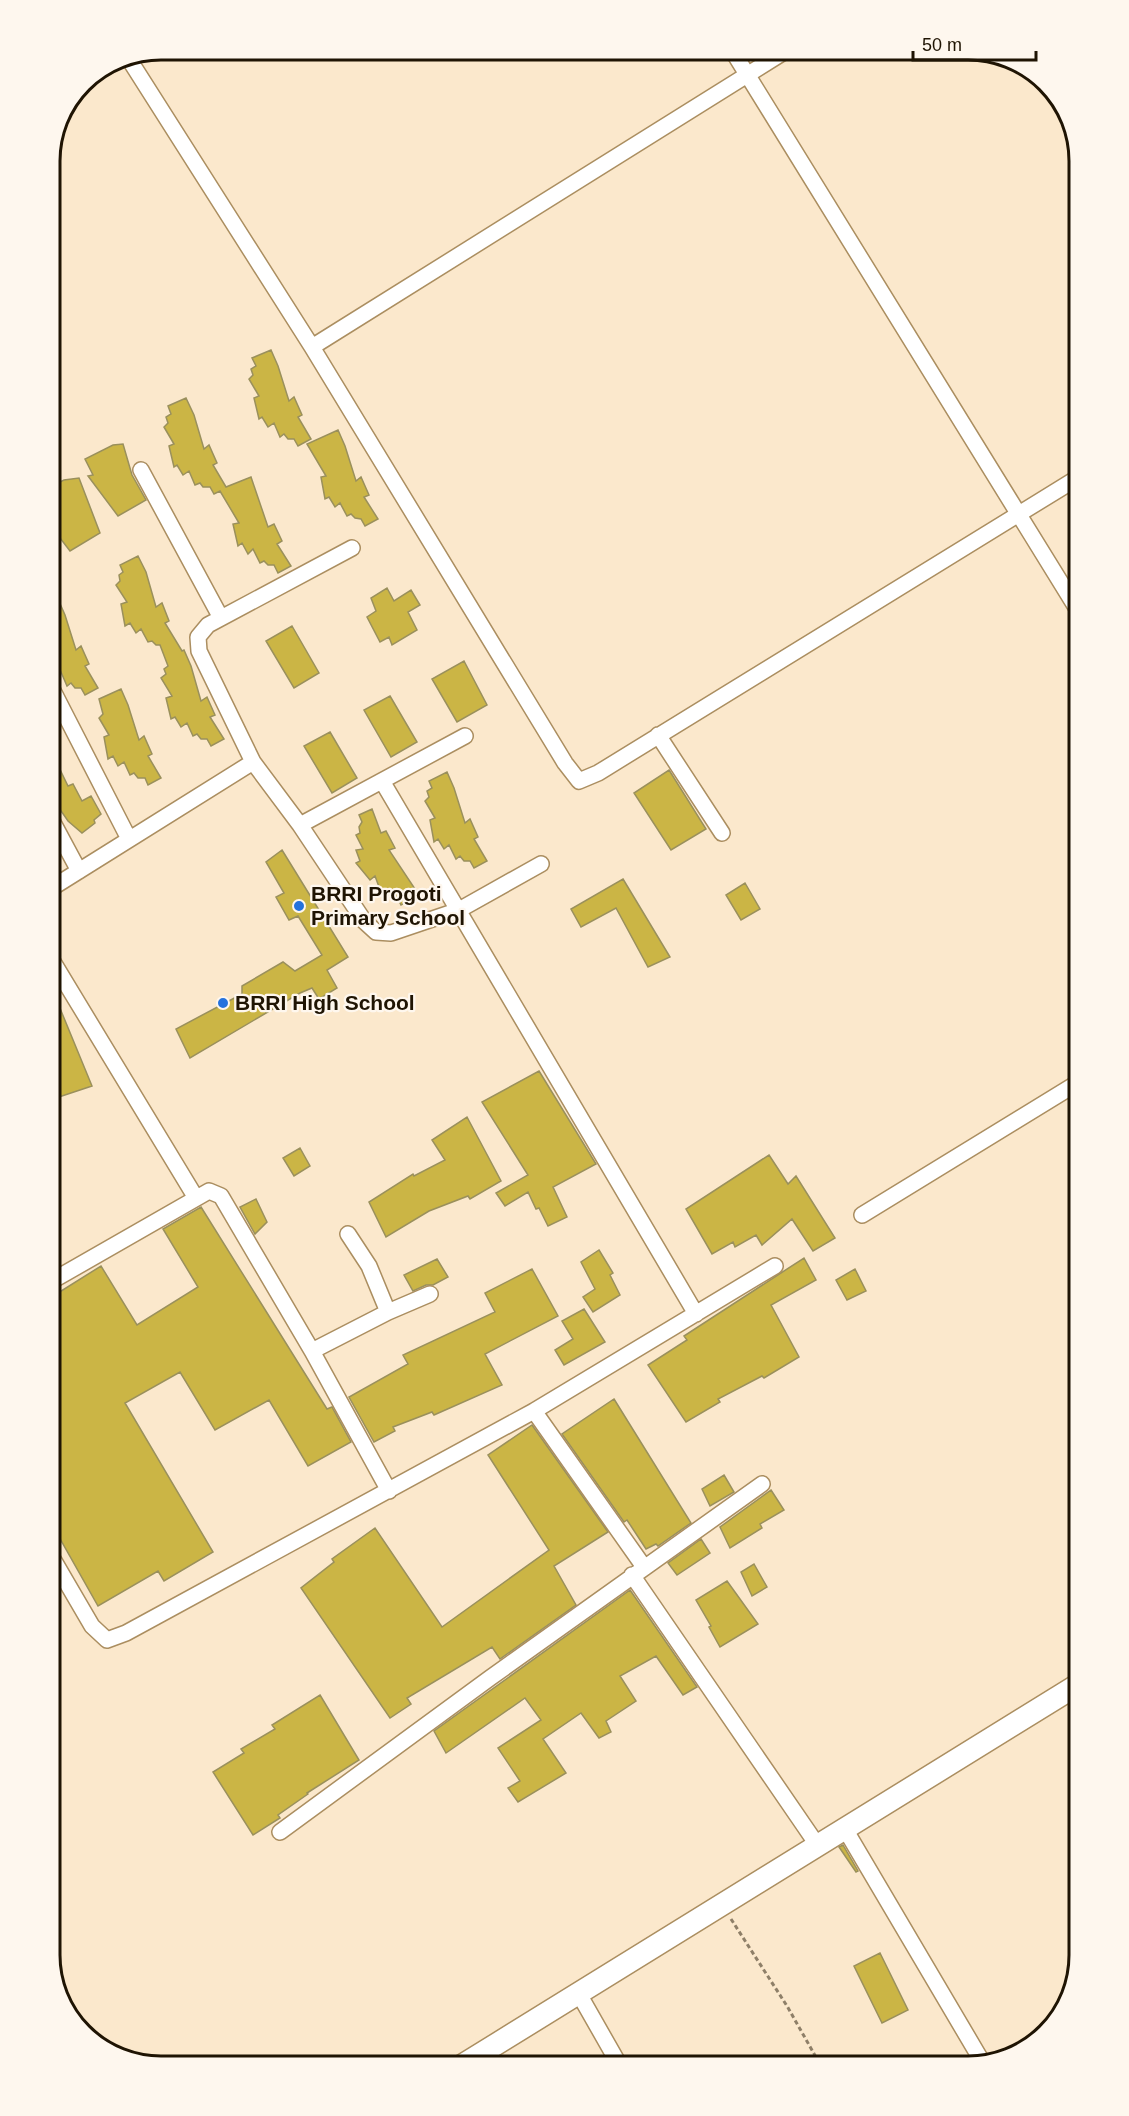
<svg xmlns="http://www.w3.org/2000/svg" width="1129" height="2116" font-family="Helvetica,sans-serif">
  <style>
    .building { fill: #cbb545; stroke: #9a905c; stroke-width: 1.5 }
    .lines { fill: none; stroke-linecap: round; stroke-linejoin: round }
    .street-casing { stroke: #ab8e60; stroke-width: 18 }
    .secondary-casing { stroke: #ab8e60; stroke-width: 24 }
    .path { stroke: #8e7f68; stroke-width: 3; stroke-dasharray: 4.5 3; stroke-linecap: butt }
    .street { stroke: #fff; stroke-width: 15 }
    .secondary { stroke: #fff; stroke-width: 21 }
    .poi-dot { fill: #2572dd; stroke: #fef7ee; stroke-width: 2 }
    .labels { text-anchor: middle; stroke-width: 4.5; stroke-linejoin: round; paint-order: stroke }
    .poi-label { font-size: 21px; font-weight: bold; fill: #1f1403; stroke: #fef7ee; text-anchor: start }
    .rim { fill: none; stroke: #1f1403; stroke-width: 3 }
  </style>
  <rect width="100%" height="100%" fill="#fbe8cc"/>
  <path class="building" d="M 271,350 L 278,366 L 289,401 L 294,397 L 302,415 L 298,417 L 311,439 L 298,446 L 294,439 L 288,439 L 284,434 L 280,437 L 274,423 L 268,427 L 262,417 L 259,419 L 254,398 L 259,396 L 249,379 L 253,375 L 251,369 L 256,366 L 252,358 Z
    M 186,398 L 194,415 L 204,449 L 209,445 L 217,463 L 213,465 L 226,487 L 251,477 L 268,527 L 274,524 L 282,541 L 277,544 L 291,566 L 278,573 L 274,565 L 268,565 L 264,561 L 260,563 L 253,549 L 248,554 L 242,543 L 238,546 L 233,524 L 239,523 L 220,491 L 214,494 L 210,487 L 203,487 L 200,483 L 195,485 L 189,471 L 183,475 L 177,465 L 174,467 L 169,446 L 174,444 L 164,427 L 168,423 L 166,417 L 171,414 L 168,406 Z
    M 338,430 L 345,446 L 356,481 L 361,477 L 369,495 L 364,497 L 378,519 L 365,526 L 361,519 L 355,518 L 351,514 L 347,516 L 340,503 L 335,507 L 329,497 L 325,499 L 321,477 L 326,476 L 307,444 Z
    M 123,444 L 132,475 L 146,500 L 118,516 L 88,476 L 93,475 L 85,459 L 113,445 Z
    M 79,478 L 100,533 L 70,551 L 50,525 L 50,487 L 64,480 Z
    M 138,556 L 146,572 L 156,607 L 162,603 L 169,621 L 165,623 L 182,651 L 184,650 L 191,666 L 201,701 L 207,697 L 215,715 L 210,717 L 224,739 L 211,746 L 207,739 L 201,739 L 197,734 L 193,736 L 187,723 L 181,727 L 175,717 L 171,719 L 166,698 L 172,696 L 161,678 L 166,674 L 164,669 L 168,666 L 160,645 L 156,645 L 152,641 L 148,642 L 141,629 L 136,633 L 130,623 L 125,626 L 121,604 L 127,602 L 116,585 L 120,581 L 119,575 L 123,572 L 120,565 Z
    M 50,581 L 65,615 L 76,650 L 81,646 L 89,664 L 85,666 L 98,688 L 85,695 L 81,688 L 75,688 L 71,683 L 67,686 L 61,672 L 55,676 L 50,667 Z
    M 387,588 L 394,601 L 411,590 L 420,605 L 408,612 L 417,630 L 392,645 L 389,637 L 380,642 L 367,617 L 376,611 L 371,598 Z
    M 292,626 L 319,673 L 294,688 L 266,641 Z
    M 464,661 L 487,705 L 457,722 L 432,679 Z
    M 121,689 L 128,705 L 139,740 L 144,736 L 152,754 L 148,756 L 161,778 L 148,785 L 145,778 L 138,778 L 134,773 L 130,775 L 124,762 L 118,766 L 113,756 L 108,759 L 104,737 L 109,735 L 99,718 L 103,714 L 99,699 Z
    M 390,696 L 417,742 L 391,757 L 364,710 Z
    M 330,732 L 357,778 L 332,793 L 304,746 Z
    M 50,749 L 68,786 L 73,784 L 82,801 L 91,796 L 101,814 L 94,820 L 95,823 L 82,833 L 68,821 L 50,795 Z
    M 669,770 L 706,829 L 671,850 L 634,793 Z
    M 447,772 L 454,788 L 465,823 L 470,819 L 478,837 L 474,839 L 487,861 L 474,868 L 470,861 L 464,861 L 460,856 L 456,859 L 449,845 L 444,849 L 438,839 L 434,842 L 430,820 L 435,818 L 425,801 L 429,797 L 427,791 L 432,788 L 429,781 Z
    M 372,809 L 381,833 L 386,831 L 395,848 L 389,850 L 419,895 L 401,905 L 397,897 L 392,899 L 388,894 L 382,895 L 375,876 L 370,880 L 356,863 L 360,861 L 356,850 L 363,849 L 356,835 L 360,833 L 359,827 L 362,822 L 359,815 Z
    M 282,850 L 348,957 L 327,970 L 337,988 L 319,999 L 312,988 L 300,993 L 190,1058 L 176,1029 L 242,994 L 242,986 L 283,962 L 295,971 L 322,955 L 298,916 L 289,920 L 276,897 L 284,893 L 266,862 Z
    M 623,879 L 670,957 L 648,967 L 616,908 L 581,927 L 571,909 Z
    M 745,883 L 760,909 L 741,920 L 726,895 Z
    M 50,984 L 92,1086 L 50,1100 Z
    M 539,1071 L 596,1164 L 553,1187 L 567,1217 L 548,1226 L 539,1208 L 536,1209 L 528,1192 L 505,1206 L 496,1193 L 528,1175 L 482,1102 Z
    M 467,1117 L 501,1181 L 470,1199 L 468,1196 L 429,1211 L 386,1237 L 369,1202 L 413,1174 L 414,1176 L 445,1160 L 432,1140 Z
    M 300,1148 L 310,1166 L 294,1176 L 283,1158 Z
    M 769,1155 L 788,1184 L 796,1176 L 835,1238 L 813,1251 L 792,1219 L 762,1245 L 756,1235 L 735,1247 L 733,1242 L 712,1254 L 686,1209 Z
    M 256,1199 L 267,1222 L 255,1234 L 240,1207 Z
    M 201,1207 L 327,1409 L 332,1407 L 351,1442 L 308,1466 L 269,1400 L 215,1430 L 180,1372 L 125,1403 L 213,1552 L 164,1581 L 158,1571 L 98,1606 L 50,1521 L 50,1298 L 101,1266 L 137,1325 L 198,1287 L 163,1229 Z
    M 599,1250 L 613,1273 L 610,1275 L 620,1295 L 593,1312 L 583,1297 L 595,1289 L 581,1262 Z
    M 804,1258 L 816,1280 L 771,1305 L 799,1357 L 764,1378 L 762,1376 L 718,1399 L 720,1402 L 686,1422 L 648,1365 L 687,1340 L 684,1336 Z
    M 437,1259 L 448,1277 L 433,1285 L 426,1285 L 413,1291 L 404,1275 Z
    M 532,1269 L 558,1316 L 485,1354 L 502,1385 L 434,1415 L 432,1412 L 393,1427 L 395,1431 L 374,1442 L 349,1397 L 408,1364 L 403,1355 L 495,1312 L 485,1293 Z
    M 855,1269 L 866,1291 L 847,1300 L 836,1280 Z
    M 584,1309 L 605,1342 L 564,1365 L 555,1350 L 573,1339 L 562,1321 Z
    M 614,1399 L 691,1523 L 658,1546 L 656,1544 L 646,1549 L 627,1520 L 624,1522 L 562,1434 Z
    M 532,1425 L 608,1532 L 554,1566 L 576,1605 L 500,1659 L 492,1647 L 407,1698 L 411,1704 L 390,1718 L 301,1588 L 334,1562 L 332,1559 L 375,1528 L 442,1627 L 549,1550 L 488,1455 Z
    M 724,1475 L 734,1492 L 710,1506 L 702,1489 Z
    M 771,1490 L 784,1510 L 760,1524 L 762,1528 L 730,1548 L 720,1527 Z
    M 701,1539 L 710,1553 L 677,1575 L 668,1563 Z
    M 754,1564 L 767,1587 L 752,1596 L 741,1572 Z
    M 727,1581 L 758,1624 L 720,1647 L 709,1627 L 711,1626 L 696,1600 Z
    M 630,1590 L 697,1687 L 683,1695 L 656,1656 L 620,1676 L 636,1701 L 606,1721 L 611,1732 L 599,1738 L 581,1713 L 543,1739 L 566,1773 L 518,1802 L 508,1788 L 520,1781 L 498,1748 L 541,1720 L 525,1698 L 446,1753 L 434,1731 Z
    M 320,1695 L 359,1760 L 307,1793 L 308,1794 L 278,1815 L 280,1818 L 253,1835 L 213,1772 L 244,1753 L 241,1749 L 275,1729 L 272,1725 Z
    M 843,1845 L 858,1871 L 856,1872 L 839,1847 Z
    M 880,1953 L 908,2010 L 882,2023 L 854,1966 Z"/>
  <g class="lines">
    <defs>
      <path id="street" d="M 732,50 L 1079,612
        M 127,56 L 312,347 L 565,763 L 579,781 L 598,773 L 1079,477
        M 312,347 L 787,50
        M 141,470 L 221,618
        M 352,548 L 208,625 L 198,637 L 199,651 L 253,762 L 300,825 L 364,921 L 376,932 L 391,933 L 459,910 L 541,864
        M 50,685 L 129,839
        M 658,735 L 722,833
        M 382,781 L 696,1314
        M 50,817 L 79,871
        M 300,825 L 465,736
        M 50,889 L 253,762
        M 50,957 L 196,1198
        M 862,1215 L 1079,1082
        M 348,1234 L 369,1266 L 388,1312
        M 50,1282 L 209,1191 L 221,1196 L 312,1351 L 389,1491
        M 312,1351 L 388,1312 L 430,1294
        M 534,1411 L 644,1567
        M 50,1554 L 92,1626 L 107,1640 L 126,1633 L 534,1411 L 775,1266
        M 632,1575 L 818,1846
        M 845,1829 L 983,2063
        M 280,1832 L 490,1678 L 762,1484
        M 579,1994 L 620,2066"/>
      <path id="secondary" d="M 461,2066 L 1079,1684"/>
    </defs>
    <use href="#street" class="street-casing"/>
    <use href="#secondary" class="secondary-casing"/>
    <path class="path" d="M 731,1919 L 787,2006 L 821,2066"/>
    <use href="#street" class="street"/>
    <use href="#secondary" class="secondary"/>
  </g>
  <g class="poi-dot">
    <circle cx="299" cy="906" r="6"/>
    <circle cx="223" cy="1003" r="6"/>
  </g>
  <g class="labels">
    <g class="poi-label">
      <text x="311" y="901">BRRI Progoti<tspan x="311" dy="24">Primary School</tspan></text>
      <text x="235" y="1010">BRRI High School</text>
    </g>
  </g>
  <path d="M0 0H1129V2116H0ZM161 60H968A101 101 0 0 1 1069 161V1955A101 101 0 0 1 968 2056H161A101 101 0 0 1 60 1955V161A101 101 0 0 1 161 60Z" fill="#fef7ee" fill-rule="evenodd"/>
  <path class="rim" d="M161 60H968A101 101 0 0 1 1069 161V1955A101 101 0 0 1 968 2056H161A101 101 0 0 1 60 1955V161A101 101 0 0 1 161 60Z"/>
  <path d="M913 51v9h123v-9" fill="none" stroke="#1f1403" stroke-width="3"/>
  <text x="922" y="51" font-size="18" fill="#1f1403" stroke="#fef7ee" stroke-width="4.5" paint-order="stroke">50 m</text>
</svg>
